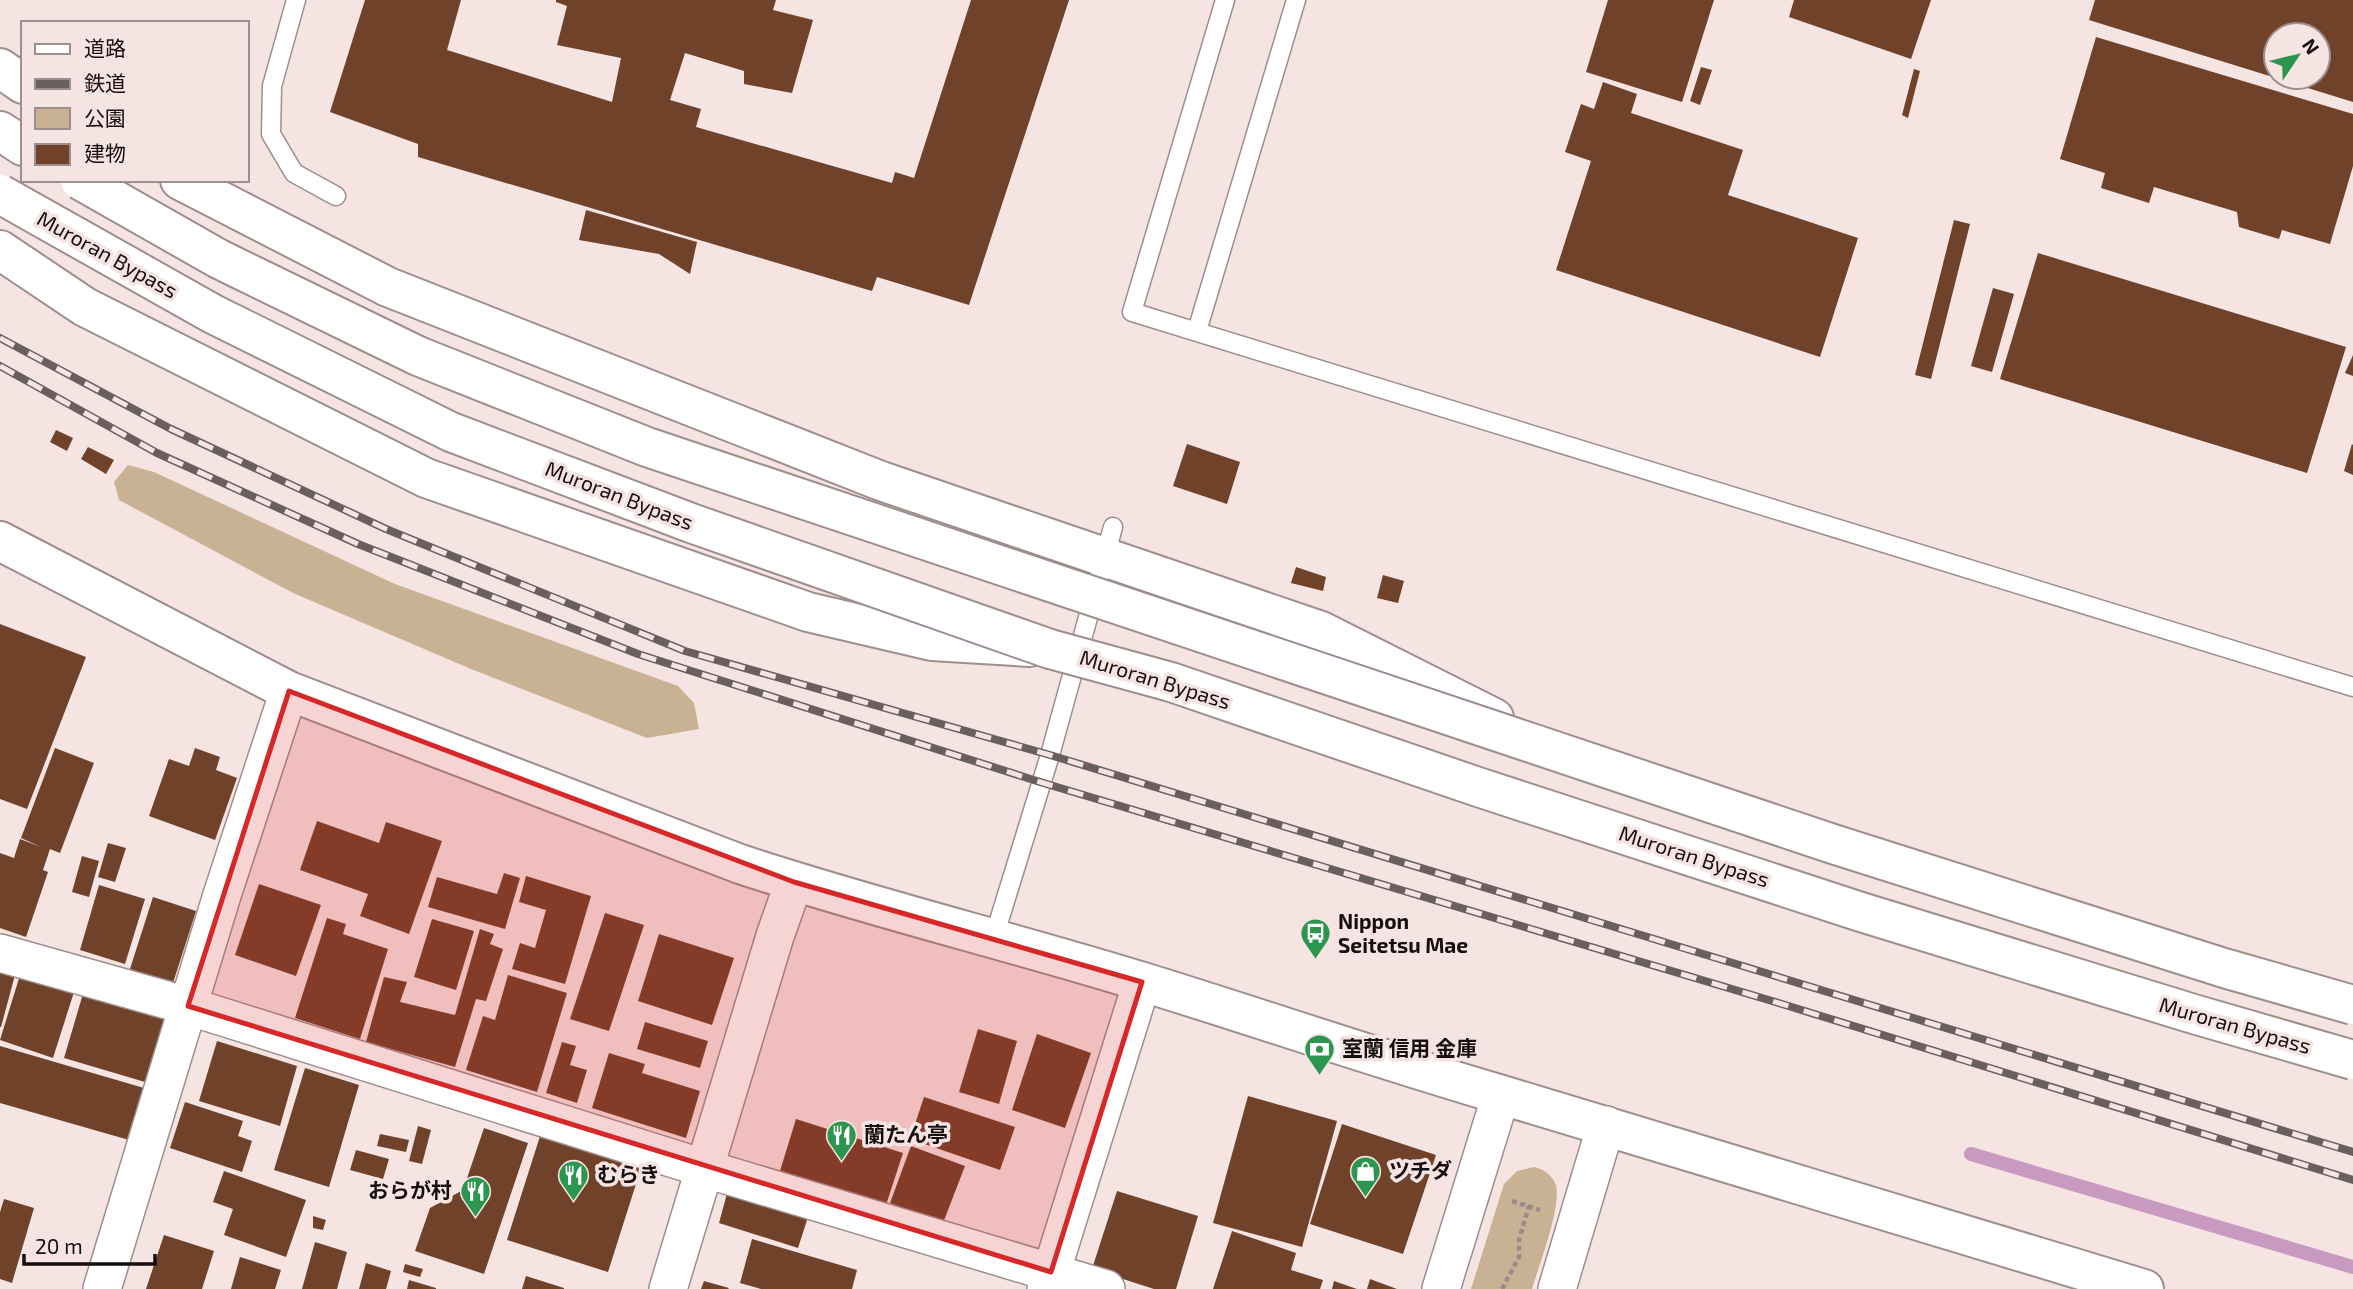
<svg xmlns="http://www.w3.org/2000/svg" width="2353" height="1289" font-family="'Exo 2','Noto Sans JP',sans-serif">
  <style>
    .green { fill: #c9b294 }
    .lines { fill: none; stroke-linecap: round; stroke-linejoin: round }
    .stream { stroke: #c99abf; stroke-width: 14 }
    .building { fill: #704229; fill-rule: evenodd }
    .lane-casing { stroke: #9e8e8c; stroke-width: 21 }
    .street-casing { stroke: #9e8e8c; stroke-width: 40 }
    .secondary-casing { stroke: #9e8e8c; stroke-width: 42 }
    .highway-casing { stroke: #9e8e8c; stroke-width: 42 }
    .path { stroke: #988b8a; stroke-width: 4.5; stroke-dasharray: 5 3.5; stroke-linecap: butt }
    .lane { stroke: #fff; stroke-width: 18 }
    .street { stroke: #fff; stroke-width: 37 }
    .secondary { stroke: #fff; stroke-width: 38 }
    .highway { stroke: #fff; stroke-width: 38 }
    .rail-casing { stroke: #6a5f5f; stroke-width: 8 }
    .rail { stroke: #f6e4e3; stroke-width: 5; stroke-dasharray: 16; stroke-linecap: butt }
    .highway-bridge-casing { stroke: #9e8e8c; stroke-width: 42; stroke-linecap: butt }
    .highway-bridge { stroke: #fff; stroke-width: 38 }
    .marked { fill: #d62828; fill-opacity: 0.2; stroke: #d62828; stroke-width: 5; stroke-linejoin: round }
    .labels { text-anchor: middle; stroke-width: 7; stroke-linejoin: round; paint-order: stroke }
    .street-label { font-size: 21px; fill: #150f0f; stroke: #f6e4e3 }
    .poi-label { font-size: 21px; font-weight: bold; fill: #150f0f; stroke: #f6e4e3; text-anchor: start }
  </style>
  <rect width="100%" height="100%" fill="#f6e4e3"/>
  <path class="green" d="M 128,465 L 154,472 L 395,584 L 678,686 L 694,703 L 699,729 L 647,738 L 471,669 L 293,593 L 119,500 L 114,482 Z
    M 1534,1167 C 1543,1169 1551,1174 1555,1183 C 1564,1201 1538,1268 1532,1289 L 1471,1289 L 1504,1184 L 1517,1171 Z"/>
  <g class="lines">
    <path class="stream" d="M 1971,1154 L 2353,1267"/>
  </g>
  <path class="building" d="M 365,0 L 461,0 L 447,50 L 612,102 L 621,58 L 557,45 L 567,6 L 556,2 L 556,0 L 776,0 L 773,10 L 813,20 L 792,93 L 744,84 L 744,71 L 685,53 L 670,100 L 701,109 L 696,127 L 892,183 L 895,172 L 914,178 L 971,0 L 1069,0 L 969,305 L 877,277 L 872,291 L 418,157 L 418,144 L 330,112 Z
    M 1608,0 L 1714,0 L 1682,102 L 1586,72 Z
    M 1794,0 L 1931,0 L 1911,59 L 1789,17 Z
    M 2095,0 L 2353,0 L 2353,102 L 2089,20 ZM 2276,35 L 2318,35 L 2318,77 L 2276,77 Z
    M 2096,37 L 2353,114 L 2353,166 L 2330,244 L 2282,230 L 2279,239 L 2239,227 L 2237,212 L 2154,187 L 2149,203 L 2101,188 L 2105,173 L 2060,159 Z
    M 1701,67 L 1712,70 L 1700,105 L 1690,101 Z
    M 1914,69 L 1920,71 L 1908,118 L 1902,115 Z
    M 1603,82 L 1637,94 L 1631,113 L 1743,150 L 1728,195 L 1858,238 L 1820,357 L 1556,270 L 1591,161 L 1565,152 L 1581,104 L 1594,109 Z
    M 586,210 L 697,242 L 690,274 L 659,254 L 579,240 Z
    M 1954,220 L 1970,224 L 1931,379 L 1915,375 Z
    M 2038,253 L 2346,347 L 2307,473 L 2000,379 Z
    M 1993,288 L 2014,294 L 1992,372 L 1971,366 Z
    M 2353,355 L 2353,376 L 2345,373 Z
    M 56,430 L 73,438 L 67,451 L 50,442 Z
    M 1187,444 L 1240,462 L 1227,504 L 1173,486 Z
    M 2352,444 L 2353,445 L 2353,475 L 2344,471 Z
    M 88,447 L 114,460 L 106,474 L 81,459 Z
    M 1296,567 L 1326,577 L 1323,591 L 1291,583 Z
    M 1383,575 L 1404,581 L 1398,603 L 1377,598 Z
    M 0,624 L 86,657 L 27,809 L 0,799 Z
    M 55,748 L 94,763 L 60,853 L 50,849 L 43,870 L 48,872 L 26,937 L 0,928 L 0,853 L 14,858 L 20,839 L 41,847 L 21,838 Z
    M 195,748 L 220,757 L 216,770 L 237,778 L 215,840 L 149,816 L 169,759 L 189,766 Z
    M 317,821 L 379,843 L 386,822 L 442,841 L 409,934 L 360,916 L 368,894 L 300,870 Z
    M 108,843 L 126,848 L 115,882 L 98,877 Z
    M 82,856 L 99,861 L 89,897 L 72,892 Z
    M 504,873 L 520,878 L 505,929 L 428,907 L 437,877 L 497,894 Z
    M 526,876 L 591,896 L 565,984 L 512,969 L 520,943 L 535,948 L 546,910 L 519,902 Z
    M 259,884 L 321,905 L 296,976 L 235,955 Z
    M 99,885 L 145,899 L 125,964 L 80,950 Z
    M 153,897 L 196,911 L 173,983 L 130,969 Z
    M 605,913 L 644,925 L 609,1031 L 570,1019 Z
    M 327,918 L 346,924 L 343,934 L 388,949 L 360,1039 L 295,1018 Z
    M 432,919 L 474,931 L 456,990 L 414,977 Z
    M 480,929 L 494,934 L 490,944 L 503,949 L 486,1001 L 476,999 L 455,1067 L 366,1042 L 384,977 L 407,982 L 400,1002 L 455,1015 Z
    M 659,934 L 734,958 L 712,1025 L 638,1001 Z
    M 0,971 L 15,975 L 1,1027 L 0,1027 Z
    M 20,975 L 74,992 L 53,1058 L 0,1040 Z
    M 508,975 L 567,993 L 537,1092 L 466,1070 L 483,1016 L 495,1020 Z
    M 85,987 L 166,1012 L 145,1082 L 64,1058 Z
    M 645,1022 L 708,1041 L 700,1068 L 637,1049 Z
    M 978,1029 L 1017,1041 L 999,1104 L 959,1092 Z
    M 1037,1034 L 1091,1053 L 1065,1128 L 1012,1110 Z
    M 217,1041 L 297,1066 L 280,1126 L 199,1101 Z
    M 562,1042 L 576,1046 L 570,1065 L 587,1070 L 577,1103 L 546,1093 Z
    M 0,1046 L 144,1088 L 129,1140 L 0,1103 Z
    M 609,1053 L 645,1064 L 642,1073 L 700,1091 L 686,1138 L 592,1108 Z
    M 305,1068 L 359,1085 L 329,1187 L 274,1170 Z
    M 1248,1096 L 1337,1121 L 1302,1247 L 1213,1223 Z
    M 924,1097 L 1015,1127 L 1000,1170 L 910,1139 Z
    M 185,1102 L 243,1121 L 238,1136 L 252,1141 L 242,1172 L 170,1148 Z
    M 796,1119 L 903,1153 L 886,1205 L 780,1171 Z
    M 1342,1124 L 1436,1155 L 1403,1254 L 1310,1224 Z
    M 418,1126 L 431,1130 L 422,1164 L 409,1161 Z
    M 484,1128 L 528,1143 L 484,1274 L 415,1251 L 430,1208 L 463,1190 Z
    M 541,1133 L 642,1165 L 608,1272 L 507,1240 Z
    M 380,1134 L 409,1140 L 406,1152 L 377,1146 Z
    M 911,1146 L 965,1166 L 943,1223 L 890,1203 Z
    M 356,1150 L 389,1159 L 383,1179 L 350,1170 Z
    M 224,1171 L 306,1200 L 286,1257 L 224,1235 L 233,1209 L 213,1202 Z
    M 728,1190 L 809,1214 L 798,1248 L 719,1223 Z
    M 1117,1191 L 1198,1216 L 1176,1289 L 1154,1289 L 1092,1269 Z
    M 4,1199 L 34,1208 L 12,1283 L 0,1279 L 0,1212 Z
    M 313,1216 L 326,1220 L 323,1230 L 313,1228 Z
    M 1232,1231 L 1296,1253 L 1291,1270 L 1323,1280 L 1320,1289 L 1213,1289 Z
    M 164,1235 L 214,1251 L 202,1289 L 146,1289 Z
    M 752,1239 L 857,1270 L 852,1289 L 761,1289 L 740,1283 Z
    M 315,1242 L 347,1252 L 337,1289 L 302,1289 Z
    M 240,1257 L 281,1270 L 275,1289 L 231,1289 Z
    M 366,1263 L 391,1271 L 386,1289 L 359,1289 Z
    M 405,1264 L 423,1269 L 420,1277 L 403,1272 Z
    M 526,1276 L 564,1288 L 564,1289 L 522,1289 Z
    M 1370,1279 L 1397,1289 L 1367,1289 Z
    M 409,1280 L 436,1288 L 436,1289 L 407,1289 Z
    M 704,1281 L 729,1288 L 728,1289 L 701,1289 Z
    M 1334,1281 L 1357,1289 L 1332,1289 Z"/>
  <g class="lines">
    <defs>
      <path id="lane" d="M 296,0 L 272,86 L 271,134 L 294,173 L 336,196
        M 1225,0 L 1132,312 L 2353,687
        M 1197,331 L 1296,0
        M 994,937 L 1050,755 L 1113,527"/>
      <path id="street" d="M 0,953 L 188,1006 L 703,1168 L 1106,1289
        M 102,1289 L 222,895 L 289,691
        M 668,1289 L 775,936 L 794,882
        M 1046,1289 L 1142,982
        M 1441,1289 L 1501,1095
        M 1557,1289 L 1606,1125"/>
      <path id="secondary" d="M 0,541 L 289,691 L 740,864 C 873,908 1010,941 1143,982 C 1263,1019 1382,1060 1502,1095 C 1716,1160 1930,1224 2144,1289"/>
      <path id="highway" d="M 0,68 L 23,84
        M 0,131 L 23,146
        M 180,180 L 388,287 L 881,481 L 1321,631 L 1494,718
        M 0,250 L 85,307 L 426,478 L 808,612 L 932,641 L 1030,647"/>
    </defs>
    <use href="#lane" class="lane-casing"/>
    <use href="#street" class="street-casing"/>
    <use href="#secondary" class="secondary-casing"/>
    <use href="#highway" class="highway-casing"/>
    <path class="path" d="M 1512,1201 L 1540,1210
      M 1502,1289 L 1519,1257 L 1519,1240 L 1529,1206"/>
    <use href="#lane" class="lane"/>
    <use href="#street" class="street"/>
    <use href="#secondary" class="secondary"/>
    <use href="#highway" class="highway"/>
    <defs>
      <path id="rail" d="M 0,338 L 171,429 L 386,529 L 685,651 L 1050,755 L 2353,1152
        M 0,366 L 157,453 L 358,544 L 638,654 L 1040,782 L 1782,1004 L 2353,1180"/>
    </defs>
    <use href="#rail" class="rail-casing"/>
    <use href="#rail" class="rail"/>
    <defs>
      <path id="highway-bridge" d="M 80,180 L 219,259 L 418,356 L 647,447 L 1833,844 L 2224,968 L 2353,1005
        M 0,194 L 213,314 L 451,432 L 691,523 L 1050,649 L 1171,682 L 1478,787 L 1861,912 L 2197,1015 L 2353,1060"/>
    </defs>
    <use href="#highway-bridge" class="highway-bridge-casing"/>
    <use href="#highway-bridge" class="highway-bridge"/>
  </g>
  <path class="marked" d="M 289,691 L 794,882 L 1142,982 L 1051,1272 L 188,1006 Z"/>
  <defs>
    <symbol id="bus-pin" viewBox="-11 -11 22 30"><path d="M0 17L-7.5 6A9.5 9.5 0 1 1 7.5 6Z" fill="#2c964e" stroke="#f6e4e3"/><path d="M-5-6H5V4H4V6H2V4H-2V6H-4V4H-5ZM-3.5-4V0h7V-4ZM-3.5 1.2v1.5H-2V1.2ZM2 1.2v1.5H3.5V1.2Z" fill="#fff"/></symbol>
    <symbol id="bank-pin" viewBox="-11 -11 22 30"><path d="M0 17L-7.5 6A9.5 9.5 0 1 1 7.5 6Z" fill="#2c964e" stroke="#f6e4e3"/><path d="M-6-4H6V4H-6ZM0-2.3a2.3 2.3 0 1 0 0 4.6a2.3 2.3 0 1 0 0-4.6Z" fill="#fff"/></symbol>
    <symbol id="restaurant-pin" viewBox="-11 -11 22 30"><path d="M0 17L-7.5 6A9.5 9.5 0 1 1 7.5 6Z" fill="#2c964e" stroke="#f6e4e3"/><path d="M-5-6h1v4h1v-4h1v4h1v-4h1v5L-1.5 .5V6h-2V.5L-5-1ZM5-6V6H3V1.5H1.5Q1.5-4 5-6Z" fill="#fff"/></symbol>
    <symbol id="shop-pin" viewBox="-11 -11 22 30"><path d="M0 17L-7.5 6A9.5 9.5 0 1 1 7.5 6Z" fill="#2c964e" stroke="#f6e4e3"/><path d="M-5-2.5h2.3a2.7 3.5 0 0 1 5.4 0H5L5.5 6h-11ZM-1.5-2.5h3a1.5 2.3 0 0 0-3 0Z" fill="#fff"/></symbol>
  </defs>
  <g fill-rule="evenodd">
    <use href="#bus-pin" x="1298" y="916" width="35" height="47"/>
    <use href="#bank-pin" x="1302" y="1032" width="35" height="47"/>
    <use href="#restaurant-pin" x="824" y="1118" width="35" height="47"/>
    <use href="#shop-pin" x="1348" y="1154" width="35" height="47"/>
    <use href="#restaurant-pin" x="556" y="1158" width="35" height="47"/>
    <use href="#restaurant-pin" x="458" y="1174" width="35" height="47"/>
  </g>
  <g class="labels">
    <g class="street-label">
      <text transform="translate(107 255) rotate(29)" y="7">Muroran Bypass</text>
      <text transform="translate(619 496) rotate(21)" y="7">Muroran Bypass</text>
      <text transform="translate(1155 680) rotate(17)" y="7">Muroran Bypass</text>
      <text transform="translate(1694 857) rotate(18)" y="7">Muroran Bypass</text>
      <text transform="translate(2235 1026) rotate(16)" y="7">Muroran Bypass</text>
    </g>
    <g class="poi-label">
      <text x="1338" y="929">Nippon<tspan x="1338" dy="24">Seitetsu Mae</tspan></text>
      <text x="1342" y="1056">室蘭 信用 金庫</text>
      <text x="864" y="1142">蘭たん亭</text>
      <text x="1389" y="1178">ツチダ</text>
      <text x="597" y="1182">むらき</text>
      <text x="452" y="1198" text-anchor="end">おらが村</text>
    </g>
  </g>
  <rect x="21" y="21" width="228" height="161" fill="#f6e4e3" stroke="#9c8f8e" stroke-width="2"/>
  <rect x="35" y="44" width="35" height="10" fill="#ffffff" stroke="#9c8f8e" stroke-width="2"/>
  <text x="84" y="56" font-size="21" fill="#150f0f">道路</text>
  <rect x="35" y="79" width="35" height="10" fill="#6a5f5f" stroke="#9c8f8e" stroke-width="2"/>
  <text x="84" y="91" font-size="21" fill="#150f0f">鉄道</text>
  <rect x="35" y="108" width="35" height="21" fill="#c9b294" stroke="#9c8f8e" stroke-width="2"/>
  <text x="84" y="126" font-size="21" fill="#150f0f">公園</text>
  <rect x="35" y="144" width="35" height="21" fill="#704229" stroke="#9c8f8e" stroke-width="2"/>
  <text x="84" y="161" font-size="21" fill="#150f0f">建物</text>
  <g transform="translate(2297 56) rotate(55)"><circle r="33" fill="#f6e4e3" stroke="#9c8f8e" stroke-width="2"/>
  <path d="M0-5L12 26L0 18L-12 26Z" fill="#2c964e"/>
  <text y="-10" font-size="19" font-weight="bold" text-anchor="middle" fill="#150f0f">N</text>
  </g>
  <path d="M24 1254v10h131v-10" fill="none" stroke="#150f0f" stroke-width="3.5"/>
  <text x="35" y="1254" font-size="21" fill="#150f0f" stroke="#f6e4e3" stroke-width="5" paint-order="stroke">20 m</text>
</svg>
